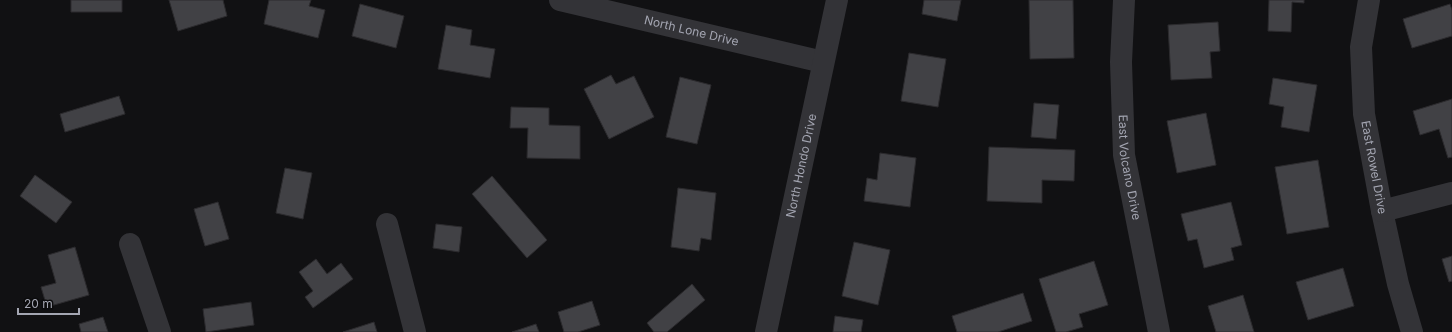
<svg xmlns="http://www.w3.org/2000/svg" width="1452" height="332" font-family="Inter,sans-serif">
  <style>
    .building { fill: #414145; stroke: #2c2b2e }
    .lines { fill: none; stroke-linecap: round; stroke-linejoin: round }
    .minor { stroke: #333337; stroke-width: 22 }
    .tertiary { stroke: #333337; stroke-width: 22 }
    .labels { text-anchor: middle; stroke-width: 3.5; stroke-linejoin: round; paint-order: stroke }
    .street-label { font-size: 12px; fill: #a4a6b2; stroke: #0c0c0d }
  </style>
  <rect width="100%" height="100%" fill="#111113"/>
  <path class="building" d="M 71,0 L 122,0 L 122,12 L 71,12 Z
    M 169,0 L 223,0 L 227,16 L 178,31 Z
    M 269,0 L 311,0 L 309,6 L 325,10 L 318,38 L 264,24 Z
    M 924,0 L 961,0 L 957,21 L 922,14 Z
    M 1029,0 L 1073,0 L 1074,58 L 1030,59 Z
    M 1269,0 L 1304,0 L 1304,3 L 1292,2 L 1291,32 L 1268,31 Z
    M 360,4 L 404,16 L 396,48 L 352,36 Z
    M 1450,4 L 1452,10 L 1452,36 L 1412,48 L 1403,19 Z
    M 1218,22 L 1220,51 L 1210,52 L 1212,78 L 1171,80 L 1168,25 Z
    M 446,25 L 472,30 L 470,45 L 495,49 L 490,78 L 438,69 Z
    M 909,53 L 946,59 L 938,107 L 901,101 Z
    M 611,75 L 616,84 L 634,76 L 654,117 L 609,139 L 584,89 Z
    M 680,77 L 711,85 L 697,144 L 666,137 Z
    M 1273,78 L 1317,85 L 1309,132 L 1281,127 L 1284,107 L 1269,104 Z
    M 119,96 L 125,114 L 65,132 L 60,114 Z
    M 1452,99 L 1452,157 L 1448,158 L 1439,129 L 1420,135 L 1413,111 Z
    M 1034,103 L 1059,105 L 1056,139 L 1031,137 Z
    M 511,107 L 549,108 L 549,125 L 580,126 L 580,159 L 527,158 L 528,128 L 510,128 Z
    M 1206,113 L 1216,165 L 1177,173 L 1167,121 Z
    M 989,147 L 1075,150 L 1074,181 L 1042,180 L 1042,203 L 987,201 Z
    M 880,153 L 916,158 L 910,207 L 864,201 L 867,178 L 877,180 Z
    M 1318,160 L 1329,227 L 1287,234 L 1275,167 Z
    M 285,168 L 312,173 L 303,219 L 276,213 Z
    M 35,175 L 72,202 L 56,223 L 20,196 Z
    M 492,176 L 547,240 L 527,258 L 472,194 Z
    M 678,188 L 716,193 L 711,240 L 701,238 L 699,251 L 671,247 Z
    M 218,202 L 229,239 L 205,246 L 194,209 Z
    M 1231,202 L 1242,245 L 1231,248 L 1234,260 L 1204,268 L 1197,239 L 1188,241 L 1181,214 Z
    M 436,224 L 462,227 L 459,252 L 433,248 Z
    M 854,242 L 890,250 L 878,305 L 842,296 Z
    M 75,247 L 89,295 L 47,307 L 41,287 L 56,283 L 48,255 Z
    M 1452,256 L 1452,281 L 1449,282 L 1442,259 Z
    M 316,259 L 327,274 L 341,263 L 353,279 L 313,308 L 305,297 L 313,291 L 299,272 Z
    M 1094,261 L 1108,305 L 1079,314 L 1083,327 L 1066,332 L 1056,332 L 1039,279 Z
    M 1343,268 L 1354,306 L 1308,320 L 1296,282 Z
    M 692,284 L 705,300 L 667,332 L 654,332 L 647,323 Z
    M 1023,293 L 1032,321 L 998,332 L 957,332 L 952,316 Z
    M 1243,295 L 1254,332 L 1216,332 L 1208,306 Z
    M 592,301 L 600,325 L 578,332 L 564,332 L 558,312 Z
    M 251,302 L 254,325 L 206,332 L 203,309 Z
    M 835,316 L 863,320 L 861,332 L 833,332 Z
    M 103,317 L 108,332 L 81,332 L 79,324 Z
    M 374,322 L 377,332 L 343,332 Z
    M 536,324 L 539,332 L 512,332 Z"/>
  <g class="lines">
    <g class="minor">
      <path id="s1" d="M 560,0 L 823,62"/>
      <path id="s2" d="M 1124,0 L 1121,62 L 1124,155 L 1159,332"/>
      <path id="s3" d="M 1369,0 L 1361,47 L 1364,114 L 1382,211 L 1398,284 L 1412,332"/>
      <path d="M 1382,211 L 1452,193"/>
      <path d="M 387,224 L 415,332"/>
      <path d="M 130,244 L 160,332"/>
    </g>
    <path class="tertiary" id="s4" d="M 766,332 L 837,0"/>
  </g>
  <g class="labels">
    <g class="street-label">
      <text dy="4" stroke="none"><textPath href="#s1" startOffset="135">North Lone Drive</textPath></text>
      <text dy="4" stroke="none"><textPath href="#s4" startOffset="170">North Hondo Drive</textPath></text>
      <text dy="4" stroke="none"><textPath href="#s2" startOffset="168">East Volcano Drive</textPath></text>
      <text dy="4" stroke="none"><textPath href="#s3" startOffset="169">East Rowel Drive</textPath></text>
    </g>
  </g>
  <path d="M18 308v6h61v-6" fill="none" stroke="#a4a6b2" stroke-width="2"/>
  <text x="24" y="308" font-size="12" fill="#a4a6b2" stroke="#0c0c0d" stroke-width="3" paint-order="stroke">20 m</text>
</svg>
